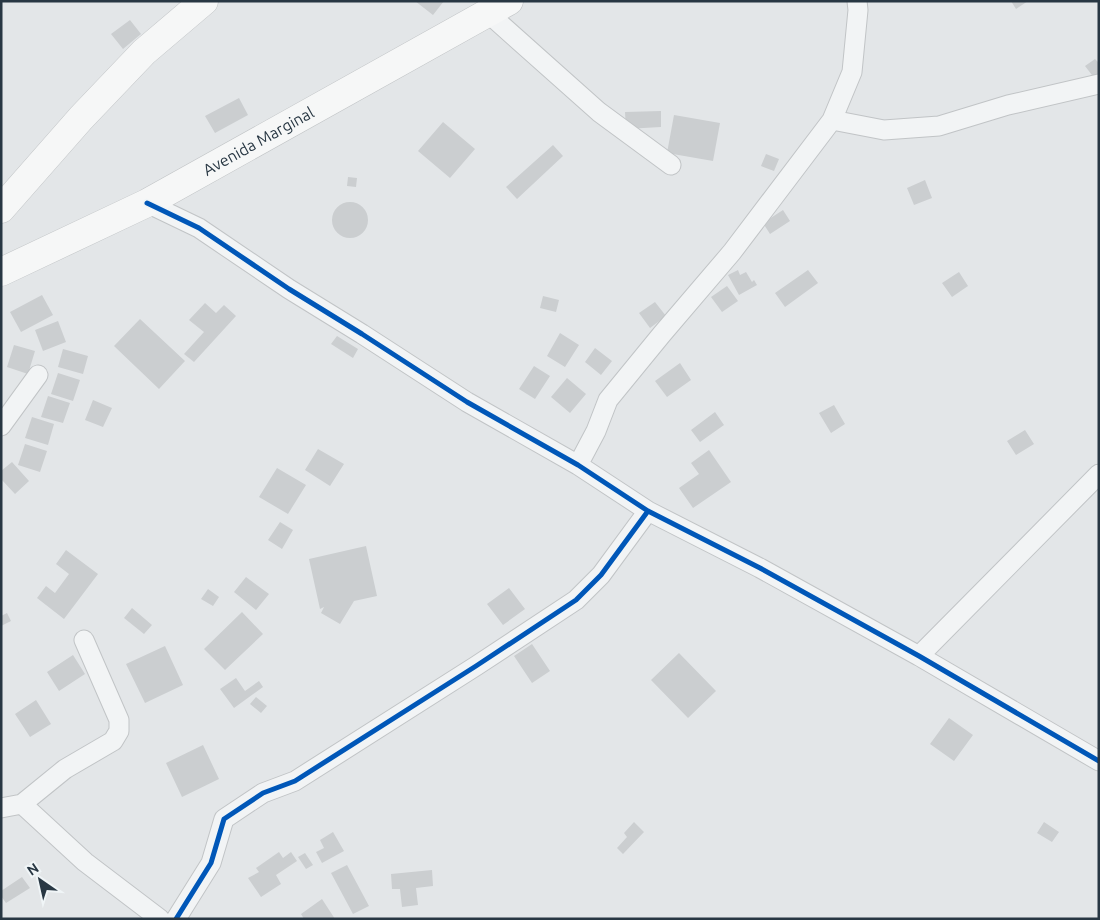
<svg xmlns="http://www.w3.org/2000/svg" width="1100" height="920" font-family="Ubuntu,sans-serif">
  <style>
    .building { fill: #cbced0 }
    .lines { fill: none; stroke-linecap: round; stroke-linejoin: round }
    .street-casing { stroke: #c1c4c6; stroke-width: 21 }
    .secondary-casing { stroke: #c1c4c6; stroke-width: 29 }
    .street { stroke: #f2f4f5; stroke-width: 19 }
    .secondary { stroke: #f6f7f7; stroke-width: 28 }
    .cycleway-casing { stroke: #f0f5f7; stroke-width: 8 }
    .cycleway { stroke: #0057b8; stroke-width: 5 }
    .labels { text-anchor: middle; stroke-width: 4; stroke-linejoin: round; paint-order: stroke }
    .street-label { font-size: 16px; fill: #283743; stroke: #f0f5f7 }
  </style>
  <rect width="100%" height="100%" fill="#e3e6e8"/>
  <path class="building" d="M 415,1 L 444,1 L 433,15 Z
    M 1011,1 L 1028,1 L 1016,9 Z
    M 130,20 L 141,34 L 123,49 L 111,34 Z
    M 1095,59 L 1099,63 L 1099,76 L 1095,79 L 1085,66 Z
    M 239,98 L 248,115 L 215,133 L 205,116 Z
    M 661,111 L 661,127 L 626,129 L 625,112 Z
    M 674,115 L 720,123 L 713,161 L 667,153 Z
    M 443,122 L 475,149 L 450,178 L 418,151 Z
    M 553,145 L 563,156 L 517,199 L 506,187 Z
    M 766,154 L 779,159 L 774,171 L 761,166 Z
    M 348,177 L 357,178 L 356,187 L 347,186 Z
    M 925,180 L 932,198 L 914,205 L 907,188 Z
    M332 220a18 18 0 1 1 36 0a18 18 0 1 1-36 0Z
    M 783,210 L 790,221 L 770,234 L 763,223 Z
    M 738,270 L 740,275 L 746,272 L 752,282 L 754,280 L 757,285 L 739,295 L 728,275 Z
    M 808,270 L 818,283 L 785,307 L 775,293 Z
    M 959,272 L 968,286 L 952,297 L 942,283 Z
    M 727,286 L 738,301 L 722,312 L 711,297 Z
    M 42,295 L 53,315 L 21,332 L 10,312 Z
    M 543,296 L 559,300 L 556,312 L 540,308 Z
    M 655,302 L 666,316 L 650,328 L 639,313 Z
    M 205,303 L 216,313 L 224,305 L 236,316 L 194,362 L 184,354 L 204,332 L 189,320 Z
    M 140,319 L 185,361 L 159,389 L 114,346 Z
    M 58,321 L 66,342 L 43,351 L 35,330 Z
    M 560,333 L 579,345 L 565,367 L 547,356 Z
    M 337,336 L 358,349 L 353,358 L 331,344 Z
    M 14,345 L 35,351 L 28,374 L 7,367 Z
    M 595,348 L 612,361 L 601,375 L 585,362 Z
    M 63,349 L 88,356 L 83,374 L 58,367 Z
    M 680,363 L 691,380 L 667,397 L 655,381 Z
    M 534,366 L 550,376 L 535,399 L 519,389 Z
    M 58,373 L 80,380 L 73,401 L 51,394 Z
    M 567,378 L 586,394 L 570,413 L 551,397 Z
    M 48,396 L 70,403 L 63,423 L 41,417 Z
    M 93,400 L 112,408 L 103,427 L 85,420 Z
    M 834,405 L 845,424 L 831,433 L 819,413 Z
    M 715,412 L 724,425 L 700,442 L 691,430 Z
    M 32,417 L 54,424 L 48,445 L 25,438 Z
    M 1025,430 L 1034,444 L 1016,455 L 1007,441 Z
    M 25,444 L 47,451 L 40,472 L 18,465 Z
    M 318,449 L 344,464 L 330,486 L 305,470 Z
    M 709,450 L 731,482 L 693,508 L 679,488 L 699,474 L 691,463 Z
    M 12,462 L 29,481 L 15,494 L 1,479 L 1,471 Z
    M 277,468 L 306,485 L 288,514 L 259,497 Z
    M 280,522 L 293,530 L 282,549 L 268,540 Z
    M 366,546 L 377,596 L 354,601 L 340,624 L 321,613 L 324,607 L 320,609 L 309,559 Z
    M 66,550 L 98,574 L 64,619 L 37,598 L 46,586 L 55,593 L 69,574 L 56,564 Z
    M 246,577 L 269,594 L 256,610 L 234,592 Z
    M 509,588 L 525,609 L 503,625 L 487,604 Z
    M 208,589 L 219,597 L 213,606 L 201,599 Z
    M 132,608 L 152,625 L 144,634 L 124,618 Z
    M 242,612 L 263,634 L 225,670 L 204,649 Z
    M 7,613 L 11,621 L 1,626 L 1,616 Z
    M 532,644 L 550,671 L 532,683 L 514,656 Z
    M 165,646 L 183,685 L 145,703 L 126,664 Z
    M 679,653 L 716,691 L 688,718 L 651,680 Z
    M 73,655 L 85,674 L 59,691 L 47,672 Z
    M 236,678 L 245,691 L 259,681 L 263,687 L 234,708 L 220,689 Z
    M 256,697 L 267,706 L 261,713 L 250,704 Z
    M 36,700 L 51,724 L 30,737 L 15,714 Z
    M 949,718 L 973,735 L 954,761 L 930,744 Z
    M 203,745 L 219,779 L 182,797 L 166,763 Z
    M 634,822 L 644,832 L 623,854 L 617,848 L 627,837 L 624,833 Z
    M 1044,822 L 1059,832 L 1052,842 L 1037,833 Z
    M 333,832 L 344,851 L 322,863 L 316,852 L 324,848 L 320,840 Z
    M 279,852 L 283,858 L 291,852 L 297,861 L 276,875 L 281,884 L 261,897 L 248,878 L 259,872 L 256,868 Z
    M 305,853 L 313,865 L 306,869 L 298,857 Z
    M 347,865 L 369,906 L 353,914 L 331,873 Z
    M 432,870 L 433,886 L 416,888 L 418,905 L 402,907 L 400,889 L 392,889 L 391,874 Z
    M 22,877 L 30,888 L 6,903 L 1,896 L 1,891 Z
    M 322,899 L 335,919 L 304,919 L 301,914 Z"/>
  <g class="lines">
    <defs>
      <path id="street" d="M 489,14 L 599,112 L 671,165
        M 832,120 L 884,130 L 939,126 L 1008,105 L 1099,84
        M 147,203 L 199,228 L 289,289 L 362,334 L 467,402 L 578,465 L 648,511 L 760,568 L 919,656 L 1099,761
        M 1,426 L 38,375
        M 578,465 L 596,431 L 608,400 L 662,334 L 732,252 L 832,120 L 852,72 L 858,10 L 857,1
        M 919,656 L 1099,474
        M 22,804 L 65,769 L 113,741 L 119,731 L 119,720 L 84,640
        M 1,808 L 22,804 L 85,862 L 160,919
        M 176,919 L 211,863 L 224,819 L 263,793 L 295,781 L 476,666 L 576,600 L 601,575 L 648,511"/>
      <g id="secondary">
        <path d="M 1,209 L 81,118 L 144,52 L 204,1"/>
        <path id="s1" d="M 1,272 L 147,203 L 509,1"/>
      </g>
    </defs>
    <use href="#street" class="street-casing"/>
    <use href="#secondary" class="secondary-casing"/>
    <use href="#street" class="street"/>
    <use href="#secondary" class="secondary"/>
    <defs>
      <path id="cycleway" d="M 147,203 L 199,228 L 289,289 L 362,334 L 467,402 L 578,465 L 648,511 L 760,568 L 919,656 L 1099,761
        M 176,919 L 211,863 L 224,819 L 263,793 L 295,781 L 476,666 L 576,600 L 601,575 L 648,511"/>
    </defs>
    <use href="#cycleway" class="cycleway-casing"/>
    <use href="#cycleway" class="cycleway"/>
  </g>
  <g class="labels">
    <g class="street-label">
      <text dy="6" stroke="none"><textPath href="#s1" startOffset="289">Avenida Marginal</textPath></text>
    </g>
  </g>
  <rect width="1100" height="920" fill="none" stroke="#283743" stroke-width="5"/>
  <g transform="translate(40 880) rotate(326)" stroke="#f0f5f7" stroke-width="4" paint-order="stroke">
  <path d="M0-4L9 19L0 12L-9 19Z" fill="#283743"/>
  <text y="-8" font-size="14" font-weight="bold" text-anchor="middle" fill="#283743">N</text>
  </g>
</svg>
